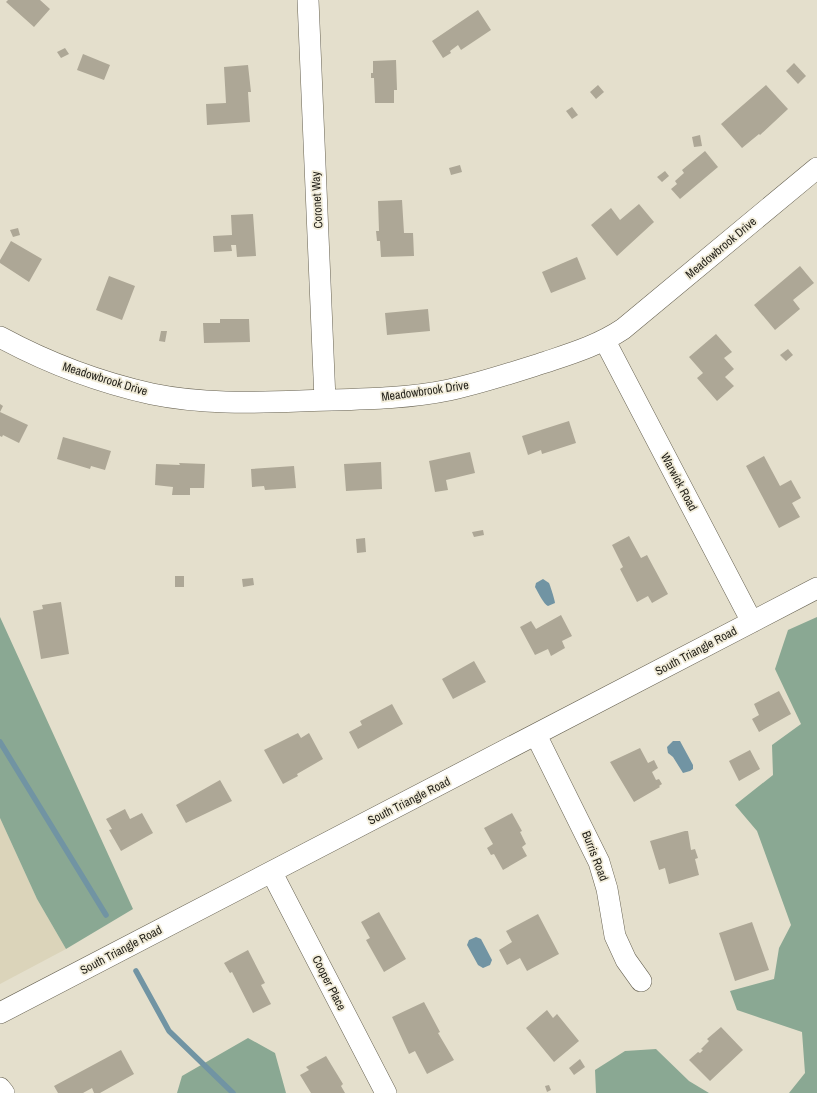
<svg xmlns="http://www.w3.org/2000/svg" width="817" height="1093" font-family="'Archivo Narrow',sans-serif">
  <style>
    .built { fill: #dbd4ba }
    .forest { fill: #8aa893 }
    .water { fill: #7194a3 }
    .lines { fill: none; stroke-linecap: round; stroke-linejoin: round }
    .stream { stroke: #7194a3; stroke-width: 5.5 }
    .building { fill: #ada796 }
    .minor-casing { stroke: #676252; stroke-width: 22 }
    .minor { stroke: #fff; stroke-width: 21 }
    .labels { text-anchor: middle; stroke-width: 3.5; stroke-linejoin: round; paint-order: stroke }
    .street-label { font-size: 12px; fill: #201e17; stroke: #f1ecd9 }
  </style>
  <rect width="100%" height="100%" fill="#e4dfcc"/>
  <path class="built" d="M 0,818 L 37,899 L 66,949 L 0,984 Z"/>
  <path class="forest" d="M 0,617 L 133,909 L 66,949 L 37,899 L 0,818 Z
    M 817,617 L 817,1093 L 789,1093 L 805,1073 L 802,1032 L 737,1010 L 730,991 L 774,979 L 779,948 L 791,925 L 757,831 L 735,805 L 773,775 L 772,745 L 801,724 L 775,669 L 788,630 Z
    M 248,1038 L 275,1053 L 286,1093 L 177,1093 L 182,1076 Z
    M 656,1049 L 689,1081 L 709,1093 L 596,1093 L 595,1070 L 625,1051 Z"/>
  <path class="water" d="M 543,579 L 549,583 C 550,585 555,600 555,603 L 548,606 C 544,605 538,592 535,587 L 536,583 Z
    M 673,741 L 680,741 L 693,765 L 693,769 L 690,771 L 683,773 L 673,757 L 668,753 L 667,747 Z
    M 476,937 L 481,939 L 492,960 L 490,965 L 483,968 L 478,965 L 467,945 L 469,940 Z"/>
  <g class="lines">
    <path class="stream" d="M 0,742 L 106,915
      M 136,971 L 169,1031 L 233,1093"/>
  </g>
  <path class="building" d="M 8,0 L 40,0 L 50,9 L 34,27 L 6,2 Z
    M 478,10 L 491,30 L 461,50 L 458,45 L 450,51 L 451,53 L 443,58 L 432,41 Z
    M 65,48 L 69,54 L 61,58 L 57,52 Z
    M 83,54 L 110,65 L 104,80 L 77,70 Z
    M 396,60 L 397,90 L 394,90 L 394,103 L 375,103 L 374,78 L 371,78 L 371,73 L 373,73 L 373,61 Z
    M 794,63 L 806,76 L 798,84 L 786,71 Z
    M 248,65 L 251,92 L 248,92 L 250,122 L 207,125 L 206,104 L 226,103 L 224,67 Z
    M 598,85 L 604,92 L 596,99 L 590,92 Z
    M 766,85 L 788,109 L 760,135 L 759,134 L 742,148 L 721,124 Z
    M 572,107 L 578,115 L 572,119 L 566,111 Z
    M 700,135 L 702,146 L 694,147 L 692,137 Z
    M 705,151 L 718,167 L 680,199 L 671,189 L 677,184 L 675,181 L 684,173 L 682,170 Z
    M 460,165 L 462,172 L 451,175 L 449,168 Z
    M 665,171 L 669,176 L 662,182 L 657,177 Z
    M 402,200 L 404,233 L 413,233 L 414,256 L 381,257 L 380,241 L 377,241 L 376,231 L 379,231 L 378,201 Z
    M 639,204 L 654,222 L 617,256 L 591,225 L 611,208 L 620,220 Z
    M 253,214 L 256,256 L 237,257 L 236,245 L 231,245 L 232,251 L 214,252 L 213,236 L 232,235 L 231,215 Z
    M 18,228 L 20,235 L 13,237 L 10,230 Z
    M 11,241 L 42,259 L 29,282 L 0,263 L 0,260 Z
    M 577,257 L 586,279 L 551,293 L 542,272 Z
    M 800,266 L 814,283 L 793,300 L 800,309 L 775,330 L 754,305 Z
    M 109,276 L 135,286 L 122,320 L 96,310 Z
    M 428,309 L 430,331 L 387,335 L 385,313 Z
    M 220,319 L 249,319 L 250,342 L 204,343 L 203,323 L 220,323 Z
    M 161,331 L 167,331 L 165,342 L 159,341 Z
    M 716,334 L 732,352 L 724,358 L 734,369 L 725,377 L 734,386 L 717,401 L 697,378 L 703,373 L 689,357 Z
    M 788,349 L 793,355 L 786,361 L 780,355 Z
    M 0,404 L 3,406 L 0,412 L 28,425 L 19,443 L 3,435 L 2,437 L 0,436 Z
    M 569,421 L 576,443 L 542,454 L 541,450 L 528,455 L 522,436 Z
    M 63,437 L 111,451 L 105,470 L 91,466 L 90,469 L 57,459 Z
    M 470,452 L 475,473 L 446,480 L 448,490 L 435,492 L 429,461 Z
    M 764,456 L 780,486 L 791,480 L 801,498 L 792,503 L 800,517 L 779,528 L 746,466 Z
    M 381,462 L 382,489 L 346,491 L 344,464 Z
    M 179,463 L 205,464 L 204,488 L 190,488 L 190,495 L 172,495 L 173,487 L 155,485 L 156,464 L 180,465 Z
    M 294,466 L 296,488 L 265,490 L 264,486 L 252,487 L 251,469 Z
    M 483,530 L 484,535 L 474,537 L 472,532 Z
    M 629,536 L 641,558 L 647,555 L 668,594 L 652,603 L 648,596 L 637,602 L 620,569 L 623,567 L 612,545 Z
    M 365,538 L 366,552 L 357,553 L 356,539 Z
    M 175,576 L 184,576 L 184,587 L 175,587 Z
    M 253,578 L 254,585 L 243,587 L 242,579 Z
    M 61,602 L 69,654 L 41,659 L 33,611 L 43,609 L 42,605 Z
    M 561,615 L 572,636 L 562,641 L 565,648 L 551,656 L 548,649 L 535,655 L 520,627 L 531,621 L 536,629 Z
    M 474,661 L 486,682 L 453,699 L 442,679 Z
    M 779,691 L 791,714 L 759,732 L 752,719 L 759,715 L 754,704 Z
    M 392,704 L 403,724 L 358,749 L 349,732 L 362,725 L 360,721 Z
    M 298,733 L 301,738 L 309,733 L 323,759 L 297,774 L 298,776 L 283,784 L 264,750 Z
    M 640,748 L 648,763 L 654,760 L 658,768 L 652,772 L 656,780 L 659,779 L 662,784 L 659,786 L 660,787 L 634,802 L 610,762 Z
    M 750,750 L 760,769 L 739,781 L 729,761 Z
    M 220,780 L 232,801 L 186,823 L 176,805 Z
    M 125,809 L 130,819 L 142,813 L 153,833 L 121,851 L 109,830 L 112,829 L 106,819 Z
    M 512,813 L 522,831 L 520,832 L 526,844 L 522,847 L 527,856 L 503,870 L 494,854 L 491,855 L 487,848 L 493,844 L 484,828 Z
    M 685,831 L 688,831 L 691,850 L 695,849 L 698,858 L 695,859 L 699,875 L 669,884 L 665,868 L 659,870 L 650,841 Z
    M 379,912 L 406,959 L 384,972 L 366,940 L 370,938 L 361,922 Z
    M 538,914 L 559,954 L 527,971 L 520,958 L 507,965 L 499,950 L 512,942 L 506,931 Z
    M 752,922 L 769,970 L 735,981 L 719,933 Z
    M 248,950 L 265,983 L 261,985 L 271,1004 L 253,1013 L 232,972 L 230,973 L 224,963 Z
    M 424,1002 L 440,1032 L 438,1033 L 454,1060 L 427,1074 L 415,1051 L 409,1054 L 392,1017 Z
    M 547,1010 L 553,1018 L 557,1014 L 579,1041 L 554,1062 L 526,1028 Z
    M 721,1027 L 743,1050 L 710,1081 L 689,1060 L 698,1052 L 700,1053 L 703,1050 L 701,1049 L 709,1041 L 707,1039 Z
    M 121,1050 L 134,1074 L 100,1093 L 94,1093 L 92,1088 L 83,1093 L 58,1093 L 54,1086 Z
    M 326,1056 L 343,1084 L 341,1086 L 345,1093 L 311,1093 L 300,1075 L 309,1070 L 306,1067 Z
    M 580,1059 L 585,1067 L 574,1075 L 569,1068 Z
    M 549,1085 L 551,1090 L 547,1092 L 545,1086 Z"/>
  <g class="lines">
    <defs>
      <path id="minor" d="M 308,0 L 325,400
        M 0,337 C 48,363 98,382 152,394 C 201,404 250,403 300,401 C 350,399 401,400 449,390 C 482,383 514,372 546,362 C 573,353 599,345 623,329 L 817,168
        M 605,341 L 752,622
        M 536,735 L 599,862 L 607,889 L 615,936 L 626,960 L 641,981
        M 272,873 L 386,1093
        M 0,1013 L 817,588
        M 0,1088 L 4,1093"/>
    </defs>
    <use href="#minor" class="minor-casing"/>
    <use href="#minor" class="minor"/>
  </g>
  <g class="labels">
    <g class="street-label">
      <text transform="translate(317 200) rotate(-93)" y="4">Coronet Way</text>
      <text transform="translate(721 248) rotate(-40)" y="4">Meadowbrook Drive</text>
      <text transform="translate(105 379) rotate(17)" y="4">Meadowbrook Drive</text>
      <text transform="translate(425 391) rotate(-8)" y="4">Meadowbrook Drive</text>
      <text transform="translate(679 482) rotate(62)" y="4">Warwick Road</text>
      <text transform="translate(696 651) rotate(-28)" y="4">South Triangle Road</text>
      <text transform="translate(409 801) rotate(-27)" y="4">South Triangle Road</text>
      <text transform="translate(595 856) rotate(69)" y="4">Burris Road</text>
      <text transform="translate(121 950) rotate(-28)" y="4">South Triangle Road</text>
      <text transform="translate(329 983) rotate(63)" y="4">Cooper Place</text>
    </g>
  </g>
</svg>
